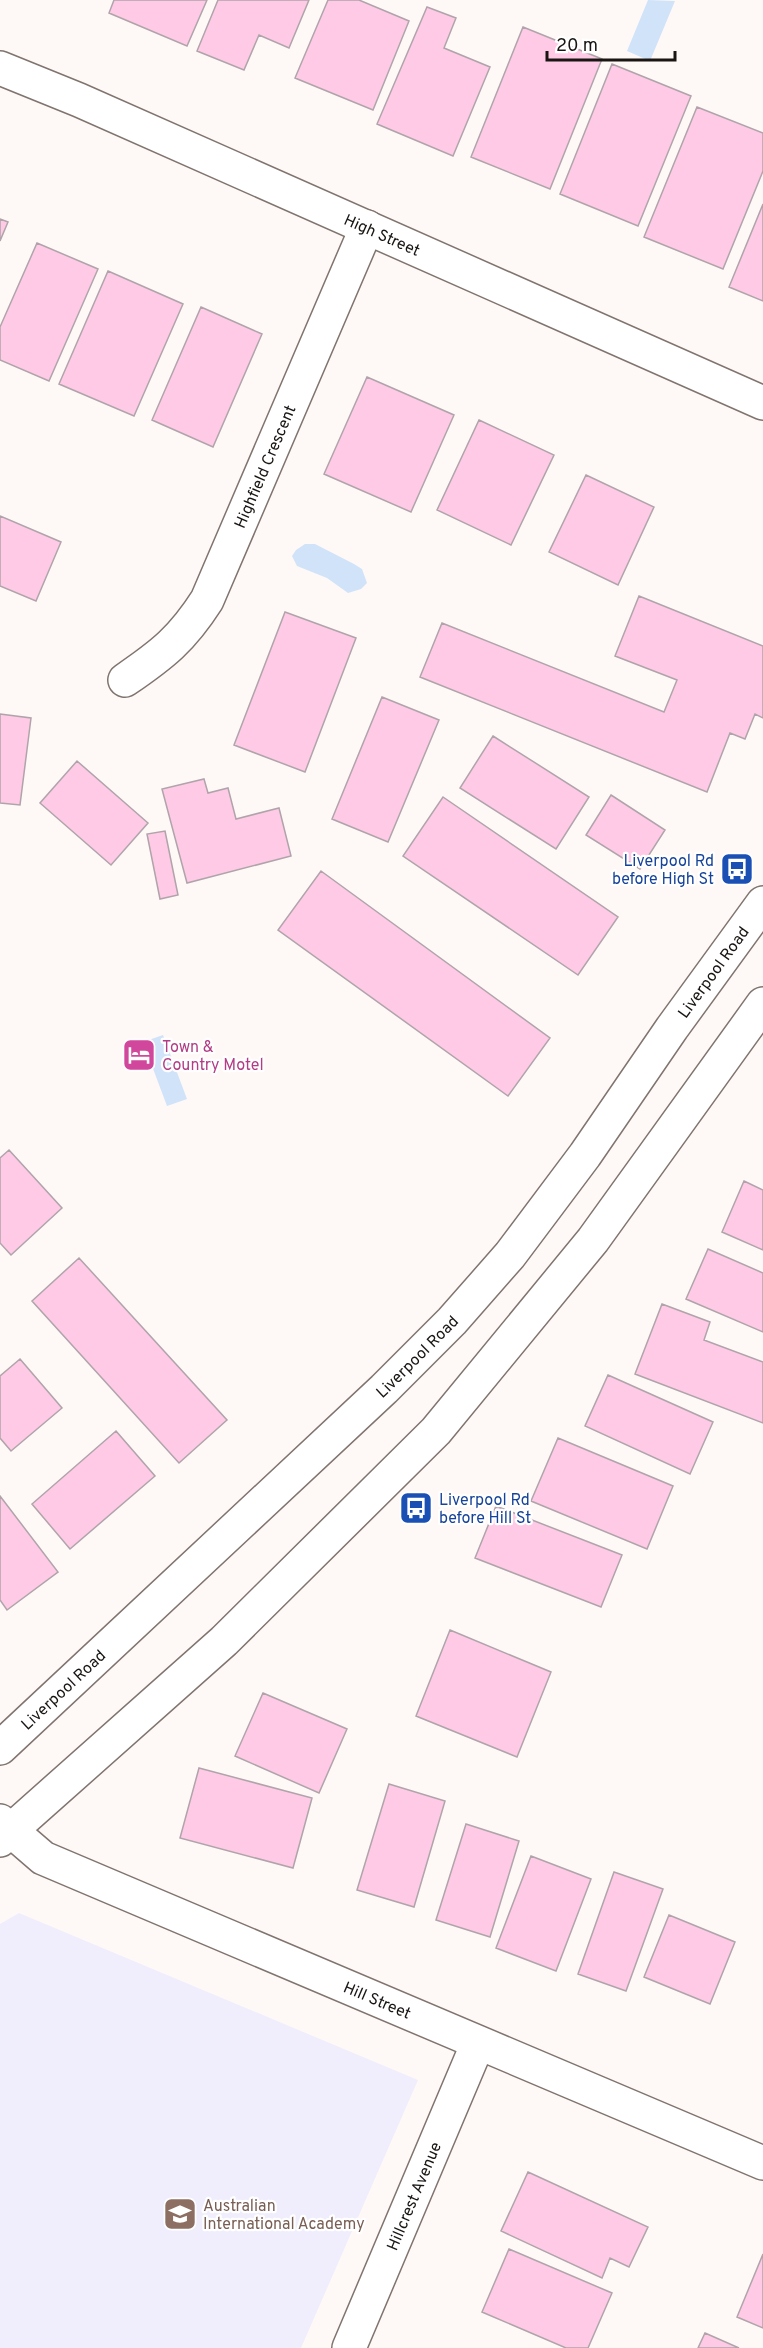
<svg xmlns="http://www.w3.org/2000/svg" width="763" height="2348" font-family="Overpass,sans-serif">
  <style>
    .education { fill: #f0eefc }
    .water { fill: #d1e3f8 }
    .building { fill: #fecae6; stroke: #b0a4aa; stroke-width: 1.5 }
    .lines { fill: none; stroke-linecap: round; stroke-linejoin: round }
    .street-casing { stroke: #80746f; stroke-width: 36 }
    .highway-casing { stroke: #80746f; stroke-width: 36 }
    .street { stroke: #fff; stroke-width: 33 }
    .highway { stroke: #fff; stroke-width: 33 }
    .labels { text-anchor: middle; stroke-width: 4.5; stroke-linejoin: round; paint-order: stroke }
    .street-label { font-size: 16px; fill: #191513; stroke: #fff }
    .transit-label { font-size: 16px; fill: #164399; stroke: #fff; text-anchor: end }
    .hotel-label { font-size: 16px; fill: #b23c85; stroke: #fff; text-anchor: start }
    .education-label { font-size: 16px; fill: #785e54; stroke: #fff; text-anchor: start }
  </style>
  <rect width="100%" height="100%" fill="#fef9f6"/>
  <path class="education" d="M 19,1913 L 418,2080 L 301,2348 L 0,2348 L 0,1924 Z"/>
  <path class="water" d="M 648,0 L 675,1 L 650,61 L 627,51 Z
    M 305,544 L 315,544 L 354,564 L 362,569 L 367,583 L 361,589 L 348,593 L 327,578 L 297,566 L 292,556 L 296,550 Z
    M 163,1035 L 187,1099 L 167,1106 L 143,1042 Z"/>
  <path class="building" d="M 114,0 L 207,0 L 187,46 L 109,13 Z
    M 218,0 L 309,0 L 289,48 L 259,35 L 244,70 L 197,51 Z
    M 328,0 L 359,0 L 409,21 L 373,110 L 295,78 Z
    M 427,7 L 456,18 L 444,48 L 490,67 L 453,156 L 377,124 Z
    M 523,27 L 602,59 L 550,189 L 471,157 Z
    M 612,64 L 691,96 L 638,226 L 560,194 Z
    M 697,107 L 763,133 L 763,171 L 723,269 L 644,237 Z
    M 763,204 L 763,301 L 729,287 Z
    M 0,219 L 8,222 L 0,241 Z
    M 37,243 L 98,269 L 49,381 L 0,360 L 0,327 Z
    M 108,271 L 183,304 L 134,416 L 59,384 Z
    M 201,307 L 262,334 L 213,447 L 152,420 Z
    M 367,377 L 454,415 L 411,512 L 324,474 Z
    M 479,420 L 554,455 L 511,545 L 437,510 Z
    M 586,475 L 654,507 L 618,585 L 549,552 Z
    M 0,516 L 61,542 L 36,601 L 0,586 Z
    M 639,596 L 763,646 L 763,718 L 755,714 L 745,739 L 730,733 L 707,792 L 420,677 L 442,623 L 664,712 L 677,680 L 615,656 Z
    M 285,612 L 356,638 L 305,772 L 234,745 Z
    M 382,697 L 439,720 L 388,842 L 332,819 Z
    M 0,714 L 31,718 L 20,805 L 0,803 Z
    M 493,736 L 589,797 L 556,849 L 460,788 Z
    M 77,761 L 148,823 L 111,865 L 40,803 Z
    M 204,779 L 208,793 L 228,788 L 236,819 L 279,808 L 291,856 L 187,883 L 162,789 Z
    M 611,795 L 665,830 L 640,869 L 586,835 Z
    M 443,797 L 618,917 L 578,975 L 403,856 Z
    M 165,831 L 178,895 L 160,899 L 147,834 Z
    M 321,871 L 550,1038 L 508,1096 L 278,930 Z
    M 9,1150 L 62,1208 L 11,1255 L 0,1243 L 0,1158 Z
    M 744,1181 L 763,1190 L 763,1250 L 722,1232 Z
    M 708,1249 L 763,1273 L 763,1332 L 686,1299 Z
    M 79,1258 L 227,1420 L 179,1463 L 32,1301 Z
    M 662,1304 L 710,1322 L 704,1340 L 763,1362 L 763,1423 L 635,1374 Z
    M 20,1359 L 62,1408 L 11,1451 L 0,1438 L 0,1376 Z
    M 608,1375 L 713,1422 L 690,1474 L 585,1426 Z
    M 116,1431 L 155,1476 L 70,1549 L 32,1504 Z
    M 558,1438 L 673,1486 L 647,1549 L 531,1501 Z
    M 0,1496 L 58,1572 L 7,1610 L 0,1600 Z
    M 496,1506 L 622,1555 L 601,1607 L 475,1558 Z
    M 450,1630 L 551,1672 L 517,1757 L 416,1716 Z
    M 263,1693 L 347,1729 L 319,1793 L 235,1756 Z
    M 199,1768 L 312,1798 L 293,1868 L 180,1838 Z
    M 389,1784 L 445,1801 L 414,1907 L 357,1890 Z
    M 466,1824 L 519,1841 L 490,1937 L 436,1920 Z
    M 531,1856 L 591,1879 L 556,1971 L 496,1948 Z
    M 614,1872 L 663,1889 L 626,1991 L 578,1974 Z
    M 669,1915 L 735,1942 L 710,2004 L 644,1977 Z
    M 528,2172 L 648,2227 L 629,2267 L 610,2258 L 602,2278 L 501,2231 Z
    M 509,2249 L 612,2293 L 588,2348 L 566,2348 L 482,2312 Z
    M 763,2254 L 763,2328 L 737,2317 Z
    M 705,2333 L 739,2348 L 698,2348 Z"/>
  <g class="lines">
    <defs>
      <g id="street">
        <path id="s1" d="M 0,68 L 79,100 L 763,403"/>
        <path id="s2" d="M 125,680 C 163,654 182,639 207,600 L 367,227"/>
        <path id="s3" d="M 0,1821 L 43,1858 L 763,2163"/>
        <path id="s4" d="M 349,2348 L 478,2043"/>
      </g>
      <g id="highway">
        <path id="s5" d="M 0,1748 L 384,1389 L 452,1321 L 510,1255 L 585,1155 L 672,1028 L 763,903"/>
        <path d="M 0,1840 L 224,1641 L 436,1431 L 593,1240 L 763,1004"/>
      </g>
    </defs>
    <use href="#street" class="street-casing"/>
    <use href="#highway" class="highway-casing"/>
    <use href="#street" class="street"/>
    <use href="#highway" class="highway"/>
  </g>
  <defs>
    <symbol id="bus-square" viewBox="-11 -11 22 22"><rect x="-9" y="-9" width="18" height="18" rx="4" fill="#1a4fb4" stroke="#fff"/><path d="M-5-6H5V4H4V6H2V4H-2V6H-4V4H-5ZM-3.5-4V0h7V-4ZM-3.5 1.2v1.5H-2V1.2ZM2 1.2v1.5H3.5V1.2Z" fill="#fff"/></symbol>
    <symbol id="hotel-square" viewBox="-11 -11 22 22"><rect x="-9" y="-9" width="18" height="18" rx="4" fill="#d1479c" stroke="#fff"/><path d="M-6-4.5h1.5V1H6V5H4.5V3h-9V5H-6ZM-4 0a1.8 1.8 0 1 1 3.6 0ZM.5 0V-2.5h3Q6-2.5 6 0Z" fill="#fff"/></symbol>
    <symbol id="school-square" viewBox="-11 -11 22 22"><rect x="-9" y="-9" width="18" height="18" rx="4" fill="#8d6e63" stroke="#fff"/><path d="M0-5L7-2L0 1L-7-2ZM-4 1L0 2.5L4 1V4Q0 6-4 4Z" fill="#fff"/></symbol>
  </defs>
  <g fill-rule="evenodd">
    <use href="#bus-square" x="718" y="850" width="38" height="38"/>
    <use href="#hotel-square" x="120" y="1036" width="38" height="38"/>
    <use href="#bus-square" x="397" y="1489" width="38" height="38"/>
    <use href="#school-square" x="161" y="2195" width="38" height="38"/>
  </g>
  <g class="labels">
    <g class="street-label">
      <text dy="6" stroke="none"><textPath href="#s1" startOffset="417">High Street</textPath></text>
      <text dy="6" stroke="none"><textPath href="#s2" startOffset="261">Highfield Crescent</textPath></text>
      <text dy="6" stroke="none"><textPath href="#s5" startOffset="1058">Liverpool Road</textPath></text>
      <text dy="6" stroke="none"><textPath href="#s5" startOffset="572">Liverpool Road</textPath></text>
      <text dy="6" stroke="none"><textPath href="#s5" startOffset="86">Liverpool Road</textPath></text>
      <text dy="6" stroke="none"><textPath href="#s3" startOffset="420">Hill Street</textPath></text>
      <text dy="6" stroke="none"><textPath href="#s4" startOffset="165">Hillcrest Avenue</textPath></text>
    </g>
    <g class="transit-label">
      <text x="714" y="866">Liverpool Rd<tspan x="714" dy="18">before High St</tspan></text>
      <text x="439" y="1505" text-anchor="start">Liverpool Rd<tspan x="439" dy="18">before Hill St</tspan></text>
    </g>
    <g class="hotel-label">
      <text x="162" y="1052">Town &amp;<tspan x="162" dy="18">Country Motel</tspan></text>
    </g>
    <g class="education-label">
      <text x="203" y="2211">Australian<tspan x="203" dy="18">International Academy</tspan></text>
    </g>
  </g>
  <path d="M547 51v9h128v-9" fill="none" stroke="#191513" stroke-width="3"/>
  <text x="556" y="51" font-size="18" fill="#191513" stroke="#ffffff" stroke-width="4.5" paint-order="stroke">20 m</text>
</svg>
